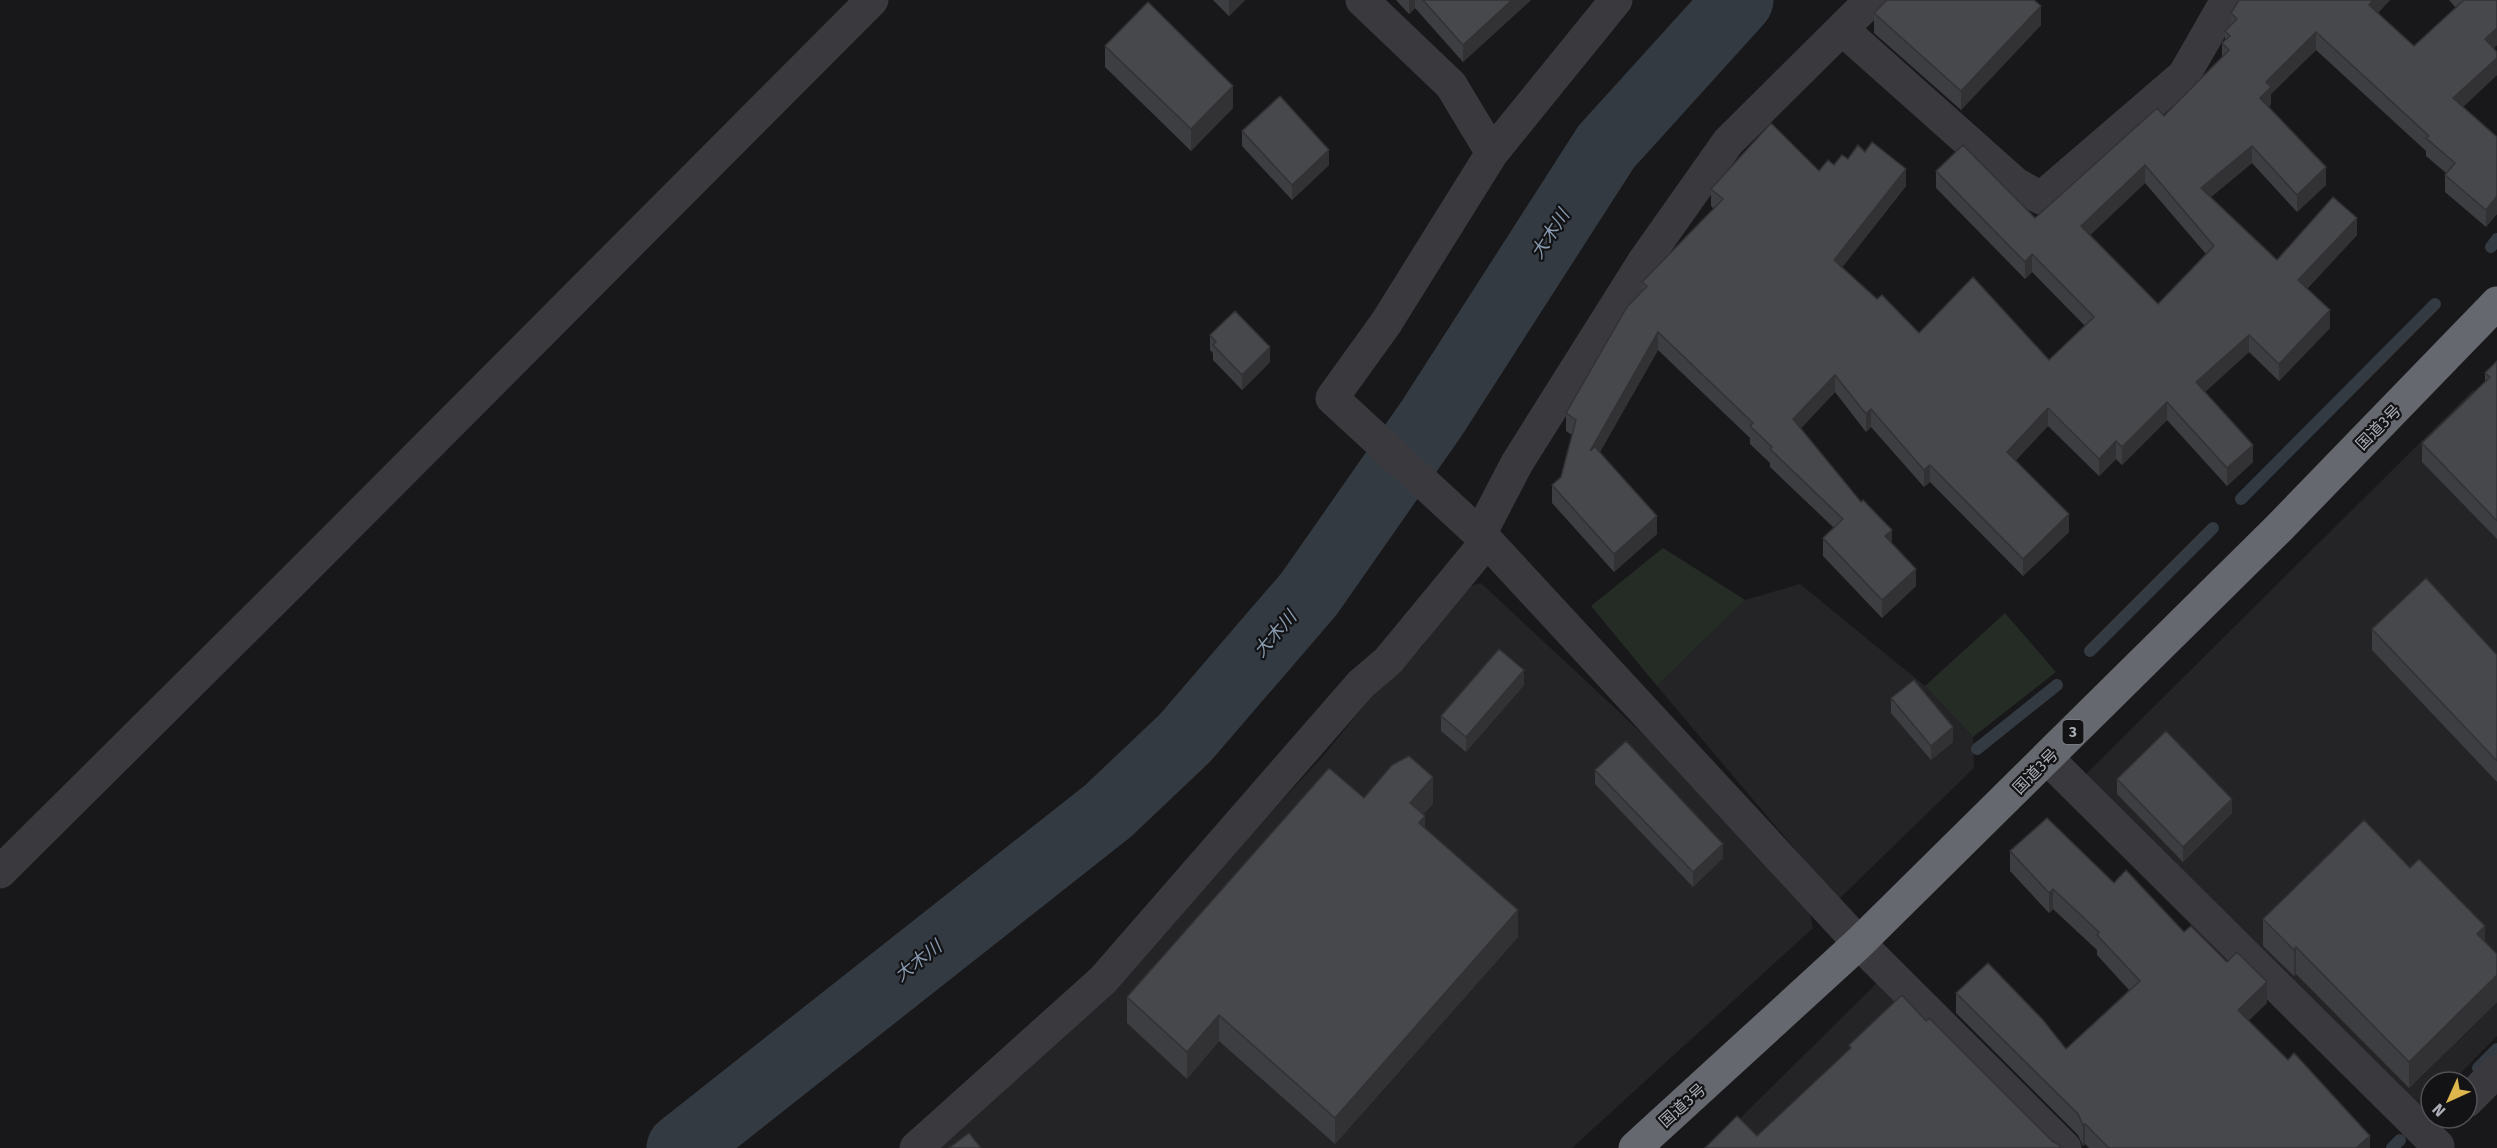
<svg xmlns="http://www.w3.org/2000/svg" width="2497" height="1148" font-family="'Fira Sans','Noto Sans JP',sans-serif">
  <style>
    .built { fill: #242427 }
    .green { fill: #252c26 }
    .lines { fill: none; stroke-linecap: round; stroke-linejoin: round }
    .stream { stroke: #333a41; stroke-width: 12 }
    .river { stroke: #333a41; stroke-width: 69 }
    .minor { stroke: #3a3a3e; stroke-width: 33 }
    .highway { stroke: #66686f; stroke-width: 33 }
    .wall { fill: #3d3e41; fill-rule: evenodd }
    .shaded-wall { fill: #323235 }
    .building { fill: #47484c; stroke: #323235; stroke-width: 1.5; fill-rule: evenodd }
    .labels { text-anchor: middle; stroke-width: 4.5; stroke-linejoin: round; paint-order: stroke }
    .shield { fill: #131315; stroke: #7e8087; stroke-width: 1.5 }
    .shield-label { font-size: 15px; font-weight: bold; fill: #acafb8 }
    .street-label { font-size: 16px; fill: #acafb8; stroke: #131315 }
    .water-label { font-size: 18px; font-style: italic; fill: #879aaf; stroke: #131315 }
  </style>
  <rect width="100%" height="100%" fill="#18181a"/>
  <path class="built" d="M 2473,390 L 2497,414 L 2497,1036 L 2452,1082 L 2431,1082 L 2431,1103 L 2424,1110 L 2083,777 Z
    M 1481,583 L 1648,739 L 1808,904 L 1813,928 L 1572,1148 L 937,1148 L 1114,983 L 1323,756 L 1371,697 L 1422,647 L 1451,601 L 1464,588 Z
    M 1800,584 L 1925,686 L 1973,737 L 1974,768 L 1838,900 L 1657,686 L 1745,600 Z
    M 1879,981 L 2038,1148 L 1710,1148 Z"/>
  <path class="green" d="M 1663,548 L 1745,600 L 1657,686 L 1591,606 Z
    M 2005,613 L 2056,672 L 1973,737 L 1925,686 Z"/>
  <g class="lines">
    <path class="stream" d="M 2491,247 L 2497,239
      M 2241,499 L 2435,304
      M 2090,651 L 2213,528
      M 1977,749 L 2057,685
      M 2478,1068 L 2497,1049
      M 2392,1148 L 2400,1140"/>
    <path class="river" d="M 681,1148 L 1108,811 L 1185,738 L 1309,594 L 1432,418 L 1606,147 L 1739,0"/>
    <path class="minor" d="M 1362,0 L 1451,85 L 1492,153
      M 1616,0 L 1492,153 L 1386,323 L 1332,398 L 1487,541 L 1859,943 L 2065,1148
      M 1842,29 L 2016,184 L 2041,198 L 2184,75 L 2227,0
      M 1480,534 L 1517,463 L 1644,261 L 1728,142 L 1871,0
      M 2047,758 L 2438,1146 L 2436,1148
      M 0,872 L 293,581 L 872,0
      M 2467,1101 L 2497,1071
      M 916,1148 L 1103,980 L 1361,684 L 1388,661 L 1487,541"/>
    <path class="highway" d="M 1635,1148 L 1859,943 L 2279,528 L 2497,303"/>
  </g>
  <path class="wall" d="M 1213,0 L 1245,0 L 1229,16 Z
    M 1396,0 L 1531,0 L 1463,62 L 1415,8 L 1409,14 Z
    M 2239,0 L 2390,0 L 2378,13 L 2414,46 L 2456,8 L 2449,0 L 2497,0 L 2497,45 L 2494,48 L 2497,52 L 2497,75 L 2463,107 L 2497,137 L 2497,214 L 2486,227 L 2445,192 L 2445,175 L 2446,173 L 2426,156 L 2426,151 L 2316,50 L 2271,94 L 2271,104 L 2269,107 L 2326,185 L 2297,212 L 2252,163 L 2211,197 L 2277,260 L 2357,235 L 2307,289 L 2330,328 L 2279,381 L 2249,352 L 2205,392 L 2253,462 L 2227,486 L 2167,420 L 2122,465 L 2116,459 L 2099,476 L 2048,426 L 2015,461 L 2069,532 L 2023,576 L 1930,482 L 1924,487 L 1871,427 L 1866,432 L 1835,392 L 1801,428 L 1892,543 L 1916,586 L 1882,618 L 1823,556 L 1823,538 L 1834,528 L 1770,467 L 1770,463 L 1750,444 L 1750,438 L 1658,350 L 1600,452 L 1657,534 L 1614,572 L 1552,503 L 1552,485 L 1561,477 L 1572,435 L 1566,431 L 1566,413 L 1642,292 L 1642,282 L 1714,209 L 1711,206 L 1711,189 L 1819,171 L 1848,159 L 1906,186 L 1842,267 L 1877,299 L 1919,333 L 2049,360 L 2085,326 L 2032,272 L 2025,279 L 1936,188 L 1936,171 L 2035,218 L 2164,116 L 2222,57 L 2222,43 L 2225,41 L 2225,31 L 2231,25 L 2231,13 ZM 2145,183 L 2206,254 L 2158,304 L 2090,235 Z
    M 1874,13 L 2041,25 L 1961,110 L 1874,33 Z
    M 1105,46 L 1233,108 L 1191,151 L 1105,67 Z
    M 1242,131 L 1329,165 L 1292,200 L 1242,146 Z
    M 1210,335 L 1270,362 L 1242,390 L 1213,360 L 1213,353 L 1210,350 Z
    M 2497,361 L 2497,539 L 2422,462 L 2422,443 L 2485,382 L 2485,373 Z
    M 2372,629 L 2497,655 L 2497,782 L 2372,650 Z
    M 1524,685 L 1466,752 L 1441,731 L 1441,716 Z
    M 1891,698 L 1953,742 L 1931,760 L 1891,713 Z
    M 1595,770 L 1723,858 L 1693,887 L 1595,784 Z
    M 2117,779 L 2232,813 L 2183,862 L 2117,794 Z
    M 1433,804 L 1423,814 L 1425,828 L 1518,937 L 1335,1144 L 1219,1041 L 1187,1079 L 1127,1023 L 1127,997 Z
    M 2010,851 L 2114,883 L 2227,962 L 2267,1003 L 2248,1021 L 2370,1148 L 2089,1148 L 2085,1144 L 2083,1146 L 2078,1135 L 1956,1013 L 1956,993 L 2066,1049 L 2129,990 L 2097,955 L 2097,950 L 2053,909 L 2049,913 L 2010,871 Z
    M 2410,868 L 2497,954 L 2497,1002 L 2409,1088 L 2296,974 L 2294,976 L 2263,946 L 2263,919 Z"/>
  <path class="shaded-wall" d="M 1229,0 L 1245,0 L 1229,16 Z
    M 1409,0 L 1415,0 L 1415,8 L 1409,14 Z
    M 1512,0 L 1531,0 L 1463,62 L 1463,45 Z
    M 2373,0 L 2390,0 L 2369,22 L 2369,5 Z
    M 2041,6 L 2041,25 L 1961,110 L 1961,91 Z
    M 2497,28 L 2497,45 L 2485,56 L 2485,39 Z
    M 2316,32 L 2316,50 L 2271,94 L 2271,104 L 2260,115 L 2260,98 L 2266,82 Z
    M 2497,58 L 2497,75 L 2453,116 L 2453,98 Z
    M 1233,86 L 1233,108 L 1191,151 L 1191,129 Z
    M 2252,146 L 2252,163 L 2201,205 L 2201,188 Z
    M 1329,150 L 1329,165 L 1292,200 L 1292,185 Z
    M 2145,165 L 2145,183 L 2081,244 L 2081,226 Z
    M 2326,167 L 2326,185 L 2297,212 L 2297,195 Z
    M 1906,169 L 1906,186 L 1834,278 L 1834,260 Z
    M 2497,196 L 2497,214 L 2486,227 L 2486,210 Z
    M 2357,218 L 2357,235 L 2298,298 L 2298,280 Z
    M 2032,254 L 2032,272 L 2025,279 L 2025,262 Z
    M 2330,310 L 2330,328 L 2279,381 L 2279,364 Z
    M 1658,332 L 1658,350 L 1590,469 L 1590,451 Z
    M 2249,335 L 2249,352 L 2196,400 L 2196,382 Z
    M 1270,347 L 1270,362 L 1242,390 L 1242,375 Z
    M 1835,375 L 1835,392 L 1793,437 L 1793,419 Z
    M 2167,402 L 2167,420 L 2122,465 L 2122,447 Z
    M 2048,408 L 2048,426 L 2007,470 L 2007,452 Z
    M 1871,409 L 1871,427 L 1866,432 L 1866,414 Z
    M 2116,441 L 2116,459 L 2099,476 L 2099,459 Z
    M 2253,445 L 2253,462 L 2227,486 L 2227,468 Z
    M 1930,465 L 1930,482 L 1924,487 L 1924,470 Z
    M 2069,514 L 2069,532 L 2023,576 L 2023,559 Z
    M 1657,516 L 1657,534 L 1614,572 L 1614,554 Z
    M 1892,530 L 1892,548 L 1885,536 Z
    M 1916,569 L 1916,586 L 1882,618 L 1882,600 Z
    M 1524,670 L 1524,685 L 1466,752 L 1466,737 Z
    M 1953,727 L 1953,742 L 1931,760 L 1931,746 Z
    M 1433,777 L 1433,804 L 1410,829 L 1410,803 Z
    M 2232,799 L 2232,813 L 2183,862 L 2183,847 Z
    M 1425,816 L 1425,842 L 1419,823 Z
    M 1723,844 L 1723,858 L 1693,887 L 1693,872 Z
    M 2053,889 L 2053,909 L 2049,913 L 2049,893 Z
    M 1518,910 L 1518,937 L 1335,1144 L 1335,1118 Z
    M 2485,926 L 2485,953 L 2477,934 Z
    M 2296,947 L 2296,974 L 2294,976 L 2294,950 Z
    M 2497,975 L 2497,1002 L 2409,1088 L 2409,1062 Z
    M 2267,982 L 2267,1003 L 2238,1031 L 2238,1010 Z
    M 1219,1015 L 1219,1041 L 1187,1079 L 1187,1052 Z
    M 2085,1124 L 2085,1144 L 2083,1146 L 2083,1125 Z
    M 2370,1136 L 2370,1148 L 2356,1148 Z"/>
  <path class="building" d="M 1423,0 L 1512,0 L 1463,45 Z
    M 1887,0 L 2034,0 L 2041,6 L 1961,91 L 1874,13 Z
    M 2239,0 L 2373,0 L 2369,5 L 2414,46 L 2464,0 L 2497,0 L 2497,28 L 2485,39 L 2497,52 L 2497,58 L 2453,98 L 2497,137 L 2497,196 L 2486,210 L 2445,175 L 2455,163 L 2426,138 L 2429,136 L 2316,32 L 2266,82 L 2271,87 L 2260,98 L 2326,167 L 2297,195 L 2252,146 L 2201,188 L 2277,260 L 2333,197 L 2357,218 L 2298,280 L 2330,310 L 2279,364 L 2249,335 L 2196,382 L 2253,445 L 2227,468 L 2167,402 L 2122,447 L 2116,441 L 2099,459 L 2048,408 L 2007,452 L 2069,514 L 2023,559 L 1930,465 L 1924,470 L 1871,409 L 1866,414 L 1835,375 L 1793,419 L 1861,502 L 1863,500 L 1892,530 L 1885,536 L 1916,569 L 1882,600 L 1823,538 L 1843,519 L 1770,449 L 1772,447 L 1750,426 L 1753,423 L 1658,332 L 1590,451 L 1595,447 L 1657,516 L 1614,554 L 1552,485 L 1561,477 L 1576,420 L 1566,413 L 1627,307 L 1647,286 L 1642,282 L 1723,199 L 1711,189 L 1771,123 L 1819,171 L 1828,160 L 1834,165 L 1842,155 L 1848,159 L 1858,145 L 1865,152 L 1872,142 L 1906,169 L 1834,260 L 1877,299 L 1882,295 L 1919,333 L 1973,277 L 2049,360 L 2094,317 L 2032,254 L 2025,262 L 1936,171 L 1963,145 L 2035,218 L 2157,108 L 2164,116 L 2229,50 L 2222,43 L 2230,36 L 2225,31 L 2237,19 L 2231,13 ZM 2145,165 L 2214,246 L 2158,304 L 2081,226 Z
    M 1148,2 L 1233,86 L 1191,129 L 1105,46 Z
    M 1280,96 L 1329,150 L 1292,185 L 1242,131 Z
    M 1235,311 L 1270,347 L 1242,375 L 1213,345 L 1216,342 L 1210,335 Z
    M 2497,361 L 2497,521 L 2422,443 L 2490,377 L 2485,373 Z
    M 2426,578 L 2497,655 L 2497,761 L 2372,629 Z
    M 1499,649 L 1524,670 L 1466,737 L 1441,716 Z
    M 1914,680 L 1953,727 L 1931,746 L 1891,698 Z
    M 2166,731 L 2232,799 L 2183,847 L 2117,779 Z
    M 1626,741 L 1723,844 L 1693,872 L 1595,770 Z
    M 1409,756 L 1433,777 L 1410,803 L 1425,816 L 1419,823 L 1518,910 L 1335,1118 L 1219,1015 L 1187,1052 L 1127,997 L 1329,768 L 1364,798 L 1392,765 Z
    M 2047,818 L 2114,883 L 2126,870 L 2184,932 L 2191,926 L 2227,962 L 2237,952 L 2267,982 L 2238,1010 L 2288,1060 L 2294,1053 L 2370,1136 L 2356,1148 L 2109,1148 L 2085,1124 L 2083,1125 L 2078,1114 L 1956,993 L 1988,963 L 2043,1020 L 2066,1049 L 2140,981 L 2097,935 L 2099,932 L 2053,889 L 2049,893 L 2010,851 Z
    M 2364,820 L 2410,868 L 2419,859 L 2485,926 L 2477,934 L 2497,954 L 2497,975 L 2409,1062 L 2296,947 L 2294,950 L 2263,919 Z
    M 1902,995 L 1926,1021 L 1929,1018 L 2052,1141 L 2061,1146 L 2059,1148 L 1705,1148 L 1737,1116 L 1757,1136 L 1851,1048 L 1849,1045 Z
    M 969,1133 L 981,1148 L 949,1148 Z"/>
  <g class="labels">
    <rect class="shield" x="2062.5" y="720" width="21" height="24" rx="4.5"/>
    <g class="shield-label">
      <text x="2073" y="737">3</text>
    </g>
    <g class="street-label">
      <text transform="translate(2378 427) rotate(-45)" y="6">国道3号</text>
      <text transform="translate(2035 771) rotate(-45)" y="6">国道3号</text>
      <text transform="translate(1682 1105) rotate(-42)" y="6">国道3号</text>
    </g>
    <g class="water-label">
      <text transform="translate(1550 234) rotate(-57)" y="6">大木川</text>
      <text transform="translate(1275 634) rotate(-49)" y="6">大木川</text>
      <text transform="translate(918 961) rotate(-38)" y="6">大木川</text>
    </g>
  </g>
  <g transform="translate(2449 1100) rotate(225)"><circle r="28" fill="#131315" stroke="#505156" stroke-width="1.5"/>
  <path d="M0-4.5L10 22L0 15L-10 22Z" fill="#ddb64d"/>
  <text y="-9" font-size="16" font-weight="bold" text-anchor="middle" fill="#acafb8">N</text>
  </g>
</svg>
